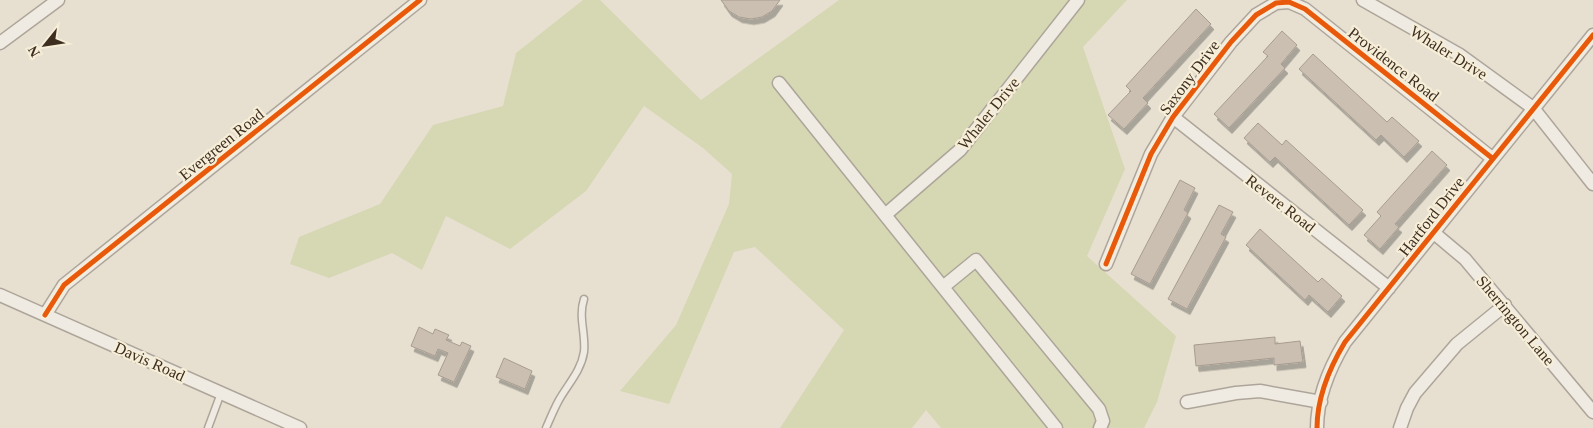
<svg xmlns="http://www.w3.org/2000/svg" width="1593" height="428" font-family="Georgia,serif">
  <style>
    .green { fill: #d6d7b3 }
    .building { fill: #cbbfb2; stroke: #a89c90; filter: url(#shadow) }
    .lines { fill: none; stroke-linecap: round; stroke-linejoin: round }
    .service-casing { stroke: #ada599; stroke-width: 9 }
    .minor-casing { stroke: #ada599; stroke-width: 15 }
    .service { stroke: #efebe3; stroke-width: 6 }
    .minor { stroke: #efebe3; stroke-width: 12 }
    .cycleway-casing { stroke: #f7eed8; stroke-width: 8 }
    .cycleway { stroke: #e8590c; stroke-width: 5 }
    .labels { text-anchor: middle; stroke-width: 4.5; stroke-linejoin: round; paint-order: stroke }
    .street-label { font-size: 16px; fill: #3d2e20; stroke: #f7eed8 }
  </style>
  <defs>
    <filter id="shadow"><feDropShadow dx="3" dy="5.5" stdDeviation="0" flood-color="#0004"/></filter>
  </defs>
  <rect width="100%" height="100%" fill="#e7e0d1"/>
  <path class="green" d="M 583,0 L 600,0 L 701,100 L 839,0 L 1127,0 L 1083,47 L 1125,169 L 1087,256 L 1176,336 L 1157,402 L 1144,428 L 941,428 L 926,410 L 912,428 L 780,428 L 844,330 L 755,247 L 734,252 L 669,404 L 620,391 L 676,325 L 729,204 L 732,174 L 703,148 L 644,106 L 586,191 L 510,249 L 446,216 L 422,270 L 392,253 L 329,278 L 290,264 L 299,237 L 380,204 L 433,125 L 503,106 L 516,53 Z"/>
  <path class="building" d="M 721,0 L 780,0 L 772,11 L 762,17 L 751,19 L 739,17 L 729,11 Z
    M 1196,9 L 1211,24 L 1143,98 L 1148,103 L 1124,129 L 1108,115 L 1131,91 L 1126,86 Z
    M 1282,31 L 1297,45 L 1281,64 L 1285,68 L 1229,128 L 1214,114 L 1268,56 L 1263,52 Z
    M 1313,54 L 1387,122 L 1392,117 L 1419,141 L 1404,157 L 1381,135 L 1376,140 L 1299,69 Z
    M 1258,123 L 1282,145 L 1286,140 L 1363,210 L 1349,225 L 1275,157 L 1270,162 L 1244,138 Z
    M 1432,151 L 1447,165 L 1395,224 L 1399,227 L 1380,249 L 1364,235 L 1381,216 L 1377,212 Z
    M 1180,180 L 1195,188 L 1184,210 L 1188,213 L 1150,284 L 1131,274 Z
    M 1219,205 L 1233,212 L 1221,234 L 1226,237 L 1187,309 L 1168,299 Z
    M 1260,229 L 1318,282 L 1322,278 L 1342,296 L 1328,312 L 1309,295 L 1305,300 L 1246,245 Z
    M 419,327 L 433,334 L 435,329 L 449,335 L 446,340 L 460,346 L 462,342 L 471,346 L 454,382 L 438,375 L 448,353 L 438,349 L 435,356 L 411,346 Z
    M 1275,337 L 1275,344 L 1300,341 L 1303,362 L 1274,365 L 1274,358 L 1196,366 L 1194,345 Z
    M 504,358 L 532,371 L 525,389 L 496,377 Z"/>
  <g class="lines">
    <defs>
      <path id="service" d="M 208,428 L 221,393
        M 546,428 C 550,419 554,409 559,400 C 568,384 581,371 584,352 C 586,334 578,317 584,299"/>
      <path id="minor" d="M 1363,0 L 1460,55 L 1533,108 L 1593,184
        M 0,43 L 58,0
        M 779,83 L 1056,428
        M 1173,117 L 1389,288
        M 885,215 L 960,150 L 1078,0
        M 1434,233 L 1465,259 L 1593,412
        M 1106,264 L 1151,154 L 1173,117 L 1231,42 L 1256,15 L 1276,3 L 1289,2 L 1305,9 L 1492,158
        M 943,287 L 976,260 L 1099,409 L 1103,421 L 1100,428
        M 0,295 L 300,428
        M 45,315 L 64,285 L 420,0
        M 1187,402 L 1236,393 L 1260,391 L 1321,402
        M 1317,428 C 1317,398 1330,367 1345,342 L 1593,35
        M 1400,428 L 1407,408 L 1415,393 L 1457,344 L 1505,305"/>
    </defs>
    <use href="#service" class="service-casing"/>
    <use href="#minor" class="minor-casing"/>
    <use href="#service" class="service"/>
    <use href="#minor" class="minor"/>
    <defs>
      <path id="cycleway" d="M 1106,264 L 1151,154 L 1173,117 L 1231,42 L 1256,15 L 1276,3 L 1289,2 L 1305,9 L 1492,158
        M 45,315 L 64,285 L 420,0
        M 1317,428 C 1317,398 1330,367 1345,342 L 1593,35"/>
    </defs>
    <use href="#cycleway" class="cycleway-casing"/>
    <use href="#cycleway" class="cycleway"/>
  </g>
  <g class="labels">
    <g class="street-label">
      <text transform="translate(1449 52) rotate(32)" y="6">Whaler Drive</text>
      <text transform="translate(1394 64) rotate(38)" y="6">Providence Road</text>
      <text transform="translate(1189 77) rotate(-53)" y="6">Saxony Drive</text>
      <text transform="translate(988 113) rotate(-51)" y="6">Whaler Drive</text>
      <text transform="translate(221 144) rotate(-39)" y="6">Evergreen Road</text>
      <text transform="translate(1281 203) rotate(38)" y="6">Revere Road</text>
      <text transform="translate(1431 216) rotate(-52)" y="6">Hartford Drive</text>
      <text transform="translate(1516 320) rotate(50)" y="6">Sherrington Lane</text>
      <text transform="translate(150 361) rotate(24)" y="6">Davis Road</text>
    </g>
  </g>
  <g transform="translate(45 45) rotate(240)" stroke="#f7eed8" stroke-width="4" paint-order="stroke">
  <path d="M0-4L9 19L0 12L-9 19Z" fill="#3d2e20"/>
  <text y="-8" font-size="14" font-weight="bold" text-anchor="middle" fill="#3d2e20">N</text>
  </g>
</svg>
